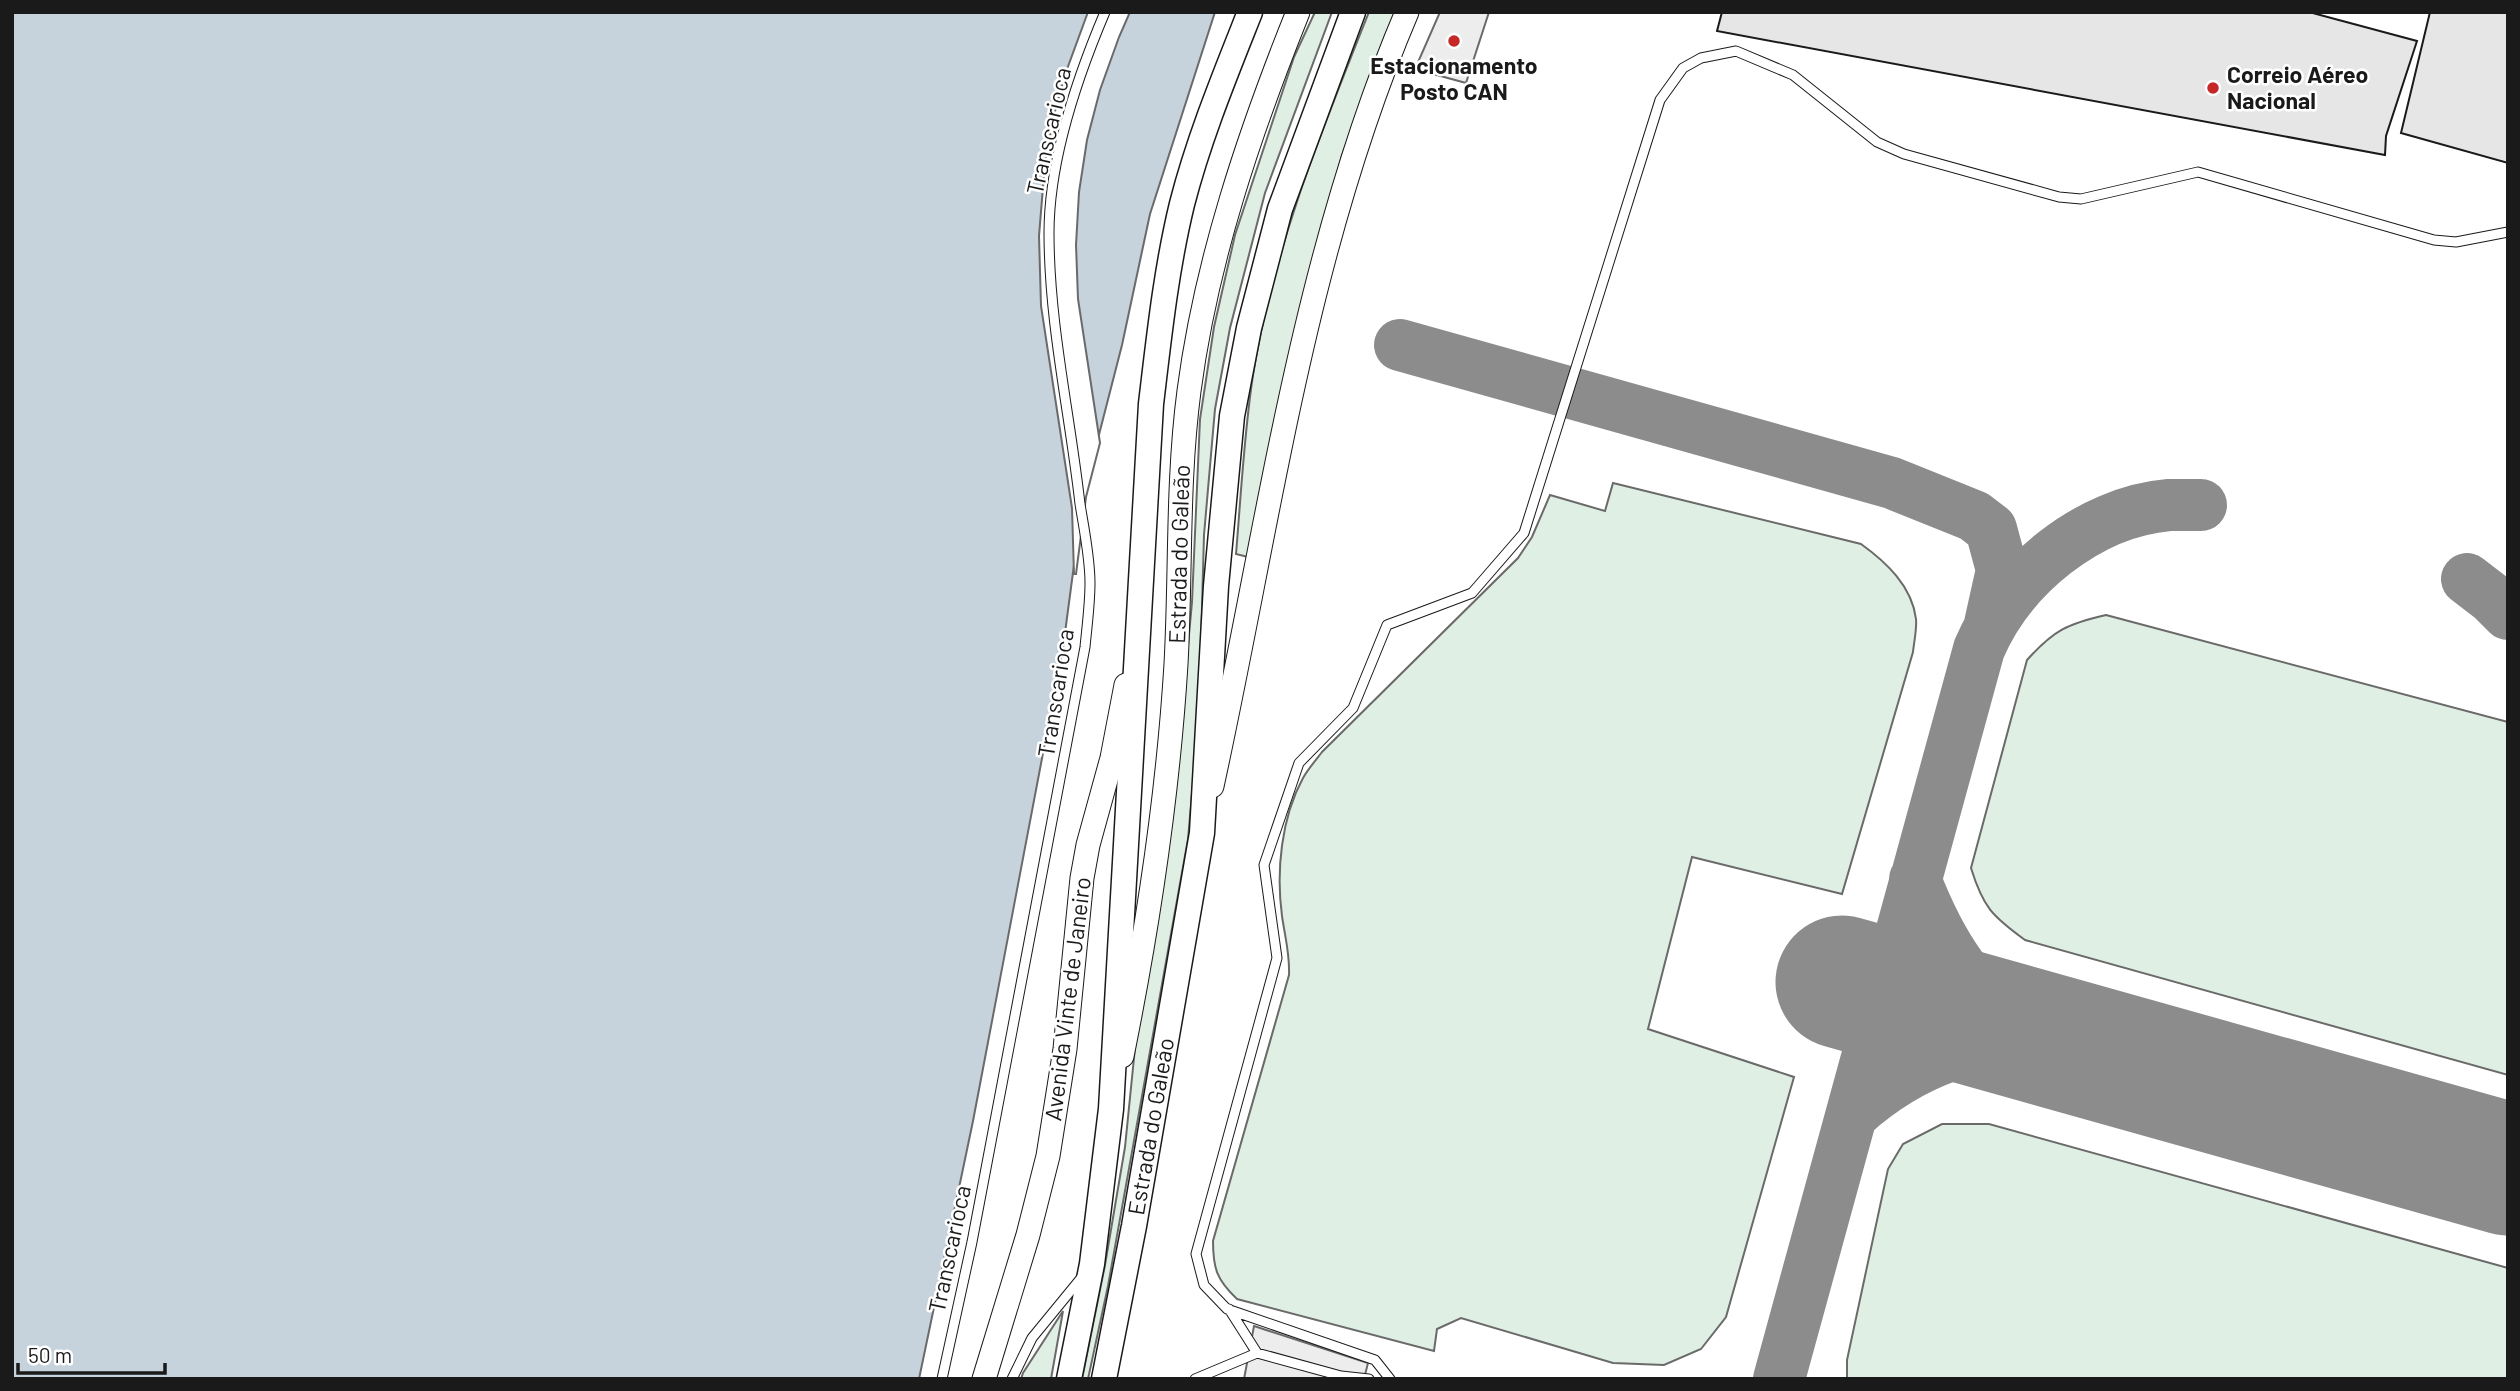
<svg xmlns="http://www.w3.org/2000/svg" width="2520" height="1391" font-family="Barlow,sans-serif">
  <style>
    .green { fill: #e0efe3; stroke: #6a6a6a; stroke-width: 2 }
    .parking { fill: #ededed; stroke: #6a6a6a; stroke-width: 2 }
    .water { fill: #c6d2dc; stroke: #6a6a6a; stroke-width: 2 }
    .pier { fill: #fff; stroke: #6a6a6a; stroke-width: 2 }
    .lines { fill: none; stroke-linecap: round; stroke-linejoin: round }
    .taxiway { stroke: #8c8c8c; stroke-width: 52 }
    .runway { stroke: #8c8c8c; stroke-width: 133 }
    .building { fill: #e6e6e6; stroke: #1a1a1a; stroke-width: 2 }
    .service-casing { stroke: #1a1a1a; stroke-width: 11 }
    .tertiary-casing { stroke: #1a1a1a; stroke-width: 25 }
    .secondary-casing { stroke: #1a1a1a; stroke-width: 27 }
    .service { stroke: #fff; stroke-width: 9 }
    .tertiary { stroke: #fff; stroke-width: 23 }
    .secondary { stroke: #fff; stroke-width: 24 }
    .poi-dot { fill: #c62828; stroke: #fff; stroke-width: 2.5 }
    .labels { text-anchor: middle; stroke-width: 5; stroke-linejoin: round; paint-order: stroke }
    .poi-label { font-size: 23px; font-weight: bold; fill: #1a1a1a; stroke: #fff }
    .street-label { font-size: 23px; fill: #1a1a1a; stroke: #fff }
  </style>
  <rect width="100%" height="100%" fill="#fff"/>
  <path class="green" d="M 1315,12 L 1332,12 L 1265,193 L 1230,328 L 1215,409 L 1204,535 L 1199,714 L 1188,839 L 1108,1286 L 1088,1379 L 1082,1379 L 1105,1265 L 1125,1147 L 1135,1048 L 1184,690 L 1192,602 L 1200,419 L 1214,327 L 1235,235 L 1294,57 Z
    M 1369,12 L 1396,12 L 1342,155 L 1280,398 L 1248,557 L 1236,554 C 1241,495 1244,434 1253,375 C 1273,248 1322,130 1369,12 Z
    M 1613,483 L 1861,544 C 1886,562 1912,586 1916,619 C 1917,629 1914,642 1913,652 L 1842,894 L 1692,857 L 1648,1029 L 1794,1077 L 1726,1317 L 1701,1349 L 1664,1365 L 1613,1363 L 1461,1318 L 1437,1329 L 1434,1351 L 1237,1299 C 1217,1280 1213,1269 1213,1241 L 1289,975 C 1290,954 1285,937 1282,916 C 1276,872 1281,818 1303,778 C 1308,769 1316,760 1322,752 L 1518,558 L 1532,537 L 1550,495 L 1605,511 Z
    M 2106,615 L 2508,722 L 2508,1075 L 2025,940 C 1992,916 1983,907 1971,868 L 2027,660 C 2054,630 2067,624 2106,615 Z
    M 1942,1124 L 1989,1124 L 2508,1268 L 2508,1379 L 1847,1379 L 1847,1360 L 1888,1169 L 1903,1144 Z
    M 1063,1311 L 1051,1379 L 1021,1379 L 1023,1373 Z"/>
  <path class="parking" d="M 1440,12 L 1489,12 L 1466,83 L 1415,69 Z
    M 1254,1326 L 1368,1363 L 1364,1379 L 1244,1379 Z"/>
  <path class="water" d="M 12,12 L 1215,12 L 1150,214 L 1122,345 L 1083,497 L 1063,648 L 973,1121 L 919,1379 L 12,1379 Z"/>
  <path class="pier" d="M 1088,12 L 1130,12 L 1119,37 L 1100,90 L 1087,140 L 1079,192 L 1076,245 L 1078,299 L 1100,443 L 1086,497 L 1076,574 L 1074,574 L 1072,508 L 1041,306 L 1039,236 L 1045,163 L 1054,115 L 1066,72 Z"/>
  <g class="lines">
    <path class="taxiway" d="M 1400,345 L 1892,483 L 1974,516 L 1991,529 L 2002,570 L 1990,624
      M 2467,579 L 2493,599 L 2508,614
      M 1915,879 C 1939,941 1972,999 2034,1031 C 2049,1039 2068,1044 2084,1049
      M 1853,1114 C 1909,1064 1985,1032 2060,1045
      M 1779,1379 L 1979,649 C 2010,576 2088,512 2169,505 C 2180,505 2191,505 2201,505"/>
    <path class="runway" d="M 1842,982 L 2508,1169"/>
  </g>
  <path class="building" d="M 1722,12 L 2309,12 L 2417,41 L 2386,136 L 2385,155 L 1717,31 Z
    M 2430,12 L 2508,12 L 2508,163 L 2401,133 Z"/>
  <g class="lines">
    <defs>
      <path id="service" d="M 1229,1309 L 1257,1353
        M 942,1379 L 972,1242 L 1085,647 C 1087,626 1090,604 1090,583 C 1090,557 1084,529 1080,504 C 1070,414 1049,324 1049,233 C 1049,162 1077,78 1105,12
        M 1012,1379 L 1032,1338 L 1082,1277
        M 1195,1379 L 1257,1353 L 1341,1376 L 1369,1379
        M 1390,1379 L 1375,1360 L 1227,1309 L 1204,1285 L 1196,1254 L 1277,958 L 1264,865 L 1299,763 L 1353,708 L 1387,625 L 1472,593 L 1524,533 L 1660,100 L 1683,68 L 1701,58 L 1736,51 L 1793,75 L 1877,142 L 1904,154 L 2059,197 L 2081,199 L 2198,172 L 2434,240 L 2456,242 L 2508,232"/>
      <g id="tertiary">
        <path d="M 1212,786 C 1269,526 1302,258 1407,12"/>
        <path id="s1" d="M 1122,1056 C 1148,927 1168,795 1176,664 C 1181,573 1177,482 1189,391 C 1206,261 1249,134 1298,12"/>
        <path d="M 984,1379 L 1028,1235 L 1048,1156 L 1065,1049 L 1082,878 L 1088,845 L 1112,758 L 1126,685"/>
      </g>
      <g id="secondary">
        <path d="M 1069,1379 L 1092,1264 L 1111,1109 L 1151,404 C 1159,337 1166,270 1182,204 C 1199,138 1225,75 1250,12"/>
        <path id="s2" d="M 1104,1379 L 1134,1226 L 1202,833 L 1216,586 L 1232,416 L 1249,328 L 1280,209 L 1353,12"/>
      </g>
    </defs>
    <use href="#service" class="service-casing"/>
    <use href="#tertiary" class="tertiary-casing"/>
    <use href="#secondary" class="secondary-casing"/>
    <use href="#service" class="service"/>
    <use href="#tertiary" class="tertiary"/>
    <use href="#secondary" class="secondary"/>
  </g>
  <g class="poi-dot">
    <circle cx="1454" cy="41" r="7"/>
    <circle cx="2213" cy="88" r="7"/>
  </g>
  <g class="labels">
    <g class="poi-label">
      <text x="1454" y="74">Estacionamento<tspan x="1454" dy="26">Posto CAN</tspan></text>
      <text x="2227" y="83" text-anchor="start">Correio Aéreo<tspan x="2227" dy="26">Nacional</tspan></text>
    </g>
    <g class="street-label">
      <text transform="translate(1049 131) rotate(-77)" y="8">Transcarioca</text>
      <text dy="8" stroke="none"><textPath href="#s1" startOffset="506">Estrada do Galeão</textPath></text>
      <text transform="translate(1056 693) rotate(-81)" y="8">Transcarioca</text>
      <text transform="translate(1068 999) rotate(-83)" y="8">Avenida Vinte de Janeiro</text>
      <text dy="8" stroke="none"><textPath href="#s2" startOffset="257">Estrada do Galeão</textPath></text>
      <text transform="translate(950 1249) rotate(-78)" y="8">Transcarioca</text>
    </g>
  </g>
  <rect width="2520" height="1391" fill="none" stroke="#1a1a1a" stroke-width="28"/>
  <path d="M18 1363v10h147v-10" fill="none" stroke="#1a1a1a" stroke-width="3.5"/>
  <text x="28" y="1363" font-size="21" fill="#1a1a1a" stroke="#ffffff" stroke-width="5" paint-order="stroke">50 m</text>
</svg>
